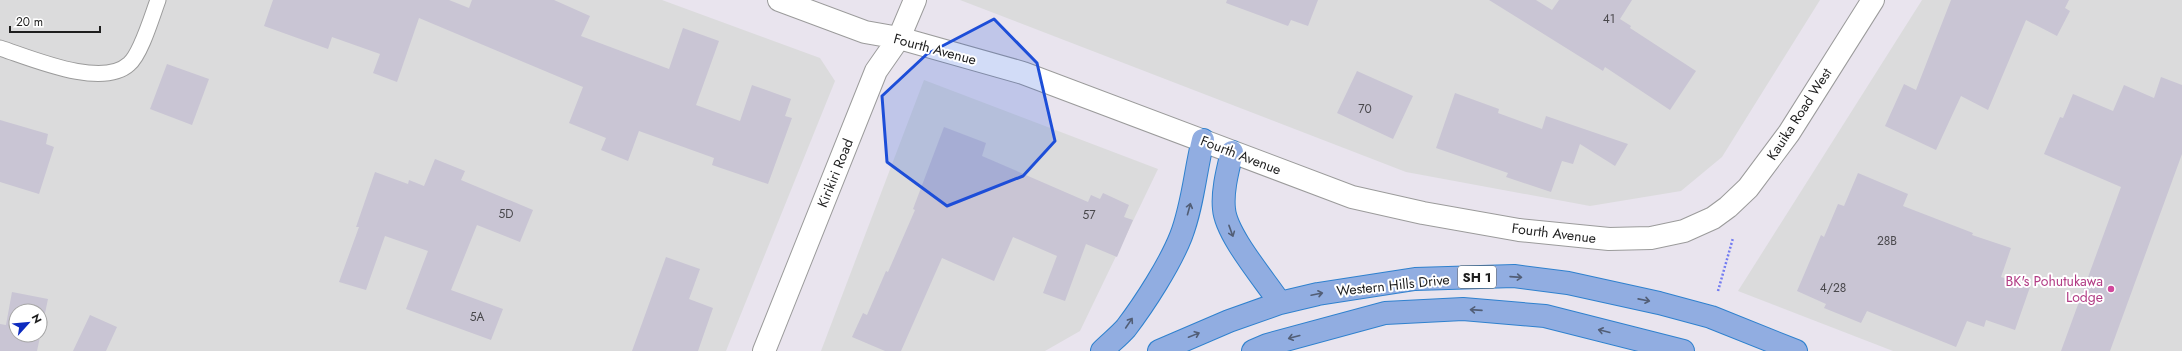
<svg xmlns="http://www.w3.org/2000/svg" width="2182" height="351" font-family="Jost,sans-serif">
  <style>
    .residential { fill: #dbdbdc; fill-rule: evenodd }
    .building { fill: #c9c5d4; fill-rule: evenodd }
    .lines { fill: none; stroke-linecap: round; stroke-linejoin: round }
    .lane-casing { stroke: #9b9b9b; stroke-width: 17 }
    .street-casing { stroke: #9b9b9b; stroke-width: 24 }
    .highway-casing { stroke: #2f81ce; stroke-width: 24 }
    .path { stroke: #737cf1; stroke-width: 2.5; stroke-dasharray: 2 2; stroke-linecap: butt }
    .lane { stroke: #fff; stroke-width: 15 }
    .street { stroke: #fff; stroke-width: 22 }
    .highway { stroke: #91ade1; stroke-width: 22 }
    .oneway { stroke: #525e76 }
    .marked { fill: #1d4ed8; fill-opacity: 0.2; stroke: #1d4ed8; stroke-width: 3; stroke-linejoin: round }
    .hotel-dot { fill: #d1479c; stroke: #fff; stroke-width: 1.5 }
    .labels { text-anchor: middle; stroke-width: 4; stroke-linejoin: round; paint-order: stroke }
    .number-label { font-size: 12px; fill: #49484c }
    .shield { fill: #fff; stroke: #626262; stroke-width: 1 }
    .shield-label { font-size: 13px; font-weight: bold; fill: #1e1e1e }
    .street-label { font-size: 14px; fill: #1e1e1e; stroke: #fff }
    .hotel-label { font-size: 14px; fill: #b23c85; stroke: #fff; text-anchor: end }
  </style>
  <rect width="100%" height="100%" fill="#e9e4ee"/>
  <path class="residential" d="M 0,0 L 662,0 L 820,58 L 835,81 L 726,351 L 0,351 ZM 16,311 L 40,311 L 40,335 L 16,335 Z
    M 960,0 L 1820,0 L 1722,157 L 1681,191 L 1590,206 L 1406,172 Z
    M 1922,0 L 2182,0 L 2182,351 L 1893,351 L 1738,291 Z
    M 924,80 L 1158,169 L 1080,331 L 1045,351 L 821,351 Z"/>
  <path class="building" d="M 273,0 L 449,0 L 469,8 L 472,0 L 554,0 L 590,16 L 581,36 L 669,69 L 683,28 L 719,41 L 696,105 L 740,121 L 752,85 L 791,99 L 785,116 L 792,118 L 768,184 L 712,165 L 714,158 L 639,131 L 628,161 L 601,150 L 606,138 L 569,123 L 583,87 L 419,18 L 397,82 L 373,73 L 380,54 L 332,37 L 328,49 L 264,26 Z
    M 1227,0 L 1318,0 L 1308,26 L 1291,20 L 1288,26 L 1226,3 Z
    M 1489,0 L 1536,0 L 1552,10 L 1559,0 L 1632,0 L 1620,19 L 1631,26 L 1630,28 L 1696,71 L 1670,110 L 1605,67 L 1603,71 Z
    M 1951,0 L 2069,0 L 2065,8 L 2070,11 L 2057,36 L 2026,20 L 1988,110 L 1961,96 L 1936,150 L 1885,126 L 1904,84 L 1916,90 Z
    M 167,64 L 209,79 L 192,125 L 150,109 Z
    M 1357,71 L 1413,96 L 1393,139 L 1337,113 Z
    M 2161,77 L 2182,85 L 2182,154 L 2110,351 L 2061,351 L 2121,187 L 2044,154 L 2060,117 L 2063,118 L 2073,94 L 2113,111 L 2124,85 L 2154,98 Z
    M 1455,93 L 1499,109 L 1498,113 L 1542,129 L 1546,116 L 1628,144 L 1615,166 L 1580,144 L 1573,164 L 1562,161 L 1551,192 L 1506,177 L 1508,173 L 1436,148 Z
    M 0,120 L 48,134 L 46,144 L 54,147 L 39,194 L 0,182 Z
    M 944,127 L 986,143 L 982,156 L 1088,202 L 1091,195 L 1100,199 L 1103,193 L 1129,205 L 1124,217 L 1133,220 L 1117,257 L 1086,244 L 1065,301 L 1043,293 L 1057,256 L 1013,237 L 994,281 L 942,258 L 901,351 L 885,351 L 852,337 L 863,313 L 867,315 L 886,271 L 888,272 L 915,210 L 913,209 Z
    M 435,159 L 465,171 L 461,180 L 533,210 L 520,242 L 477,225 L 451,290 L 503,309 L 491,340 L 406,309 L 428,251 L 385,236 L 366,290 L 339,282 L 359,227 L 356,227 L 375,172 L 408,184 L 409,180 L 424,186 Z
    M 1858,173 L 1908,194 L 1903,206 L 1973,233 L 1972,235 L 2011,248 L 2001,277 L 2030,287 L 2015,330 L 1986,320 L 1984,327 L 1967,321 L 1956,347 L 1867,311 L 1861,323 L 1824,308 L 1826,304 L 1797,291 L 1821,235 L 1824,237 L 1838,204 L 1844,206 Z
    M 666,257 L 700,269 L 689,299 L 713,308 L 698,351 L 632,351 Z
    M 12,292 L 48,299 L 37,351 L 0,351 L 0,324 L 6,325 ZM 16,311 L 40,311 L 40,335 L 16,335 Z
    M 90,315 L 117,327 L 106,351 L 73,351 Z"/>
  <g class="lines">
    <defs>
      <path id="lane" d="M 0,48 C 31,58 102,89 129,64 C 141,54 152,16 158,0"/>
      <path id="street" d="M 779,0 L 865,32 L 899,38 L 1023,73 L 1352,197 L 1423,213 L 1519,230 L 1609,239 L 1651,238 L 1684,231 L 1713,218 L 1728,207 L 1748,188 L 1789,133 L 1873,0
        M 764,351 L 876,71 L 899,38 L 915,0"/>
      <path id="highway" d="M 1232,152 C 1228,169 1222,191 1224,209 C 1226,235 1265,280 1280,303
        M 1102,351 C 1110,343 1119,336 1126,328 C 1145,303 1170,264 1181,236 C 1193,205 1195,172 1203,140
        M 1159,351 L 1229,321 L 1280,303 L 1318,294 L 1415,279 L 1514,276 L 1568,283 L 1659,303 L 1711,317 L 1796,351
        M 1253,351 L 1267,345 L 1385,313 L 1463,309 L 1545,316 L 1683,351"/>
    </defs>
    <use href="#lane" class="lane-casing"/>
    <use href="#street" class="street-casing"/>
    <use href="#highway" class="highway-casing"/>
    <path class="path" d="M 1718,291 L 1733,238"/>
    <use href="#lane" class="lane"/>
    <use href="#street" class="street"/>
    <use href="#highway" class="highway"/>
  </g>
  <defs><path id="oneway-shaft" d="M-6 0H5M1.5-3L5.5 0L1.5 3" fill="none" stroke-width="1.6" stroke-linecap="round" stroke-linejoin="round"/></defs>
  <g class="oneway">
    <use href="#oneway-shaft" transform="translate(1189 209) rotate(-75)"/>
    <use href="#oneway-shaft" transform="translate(1231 231) rotate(70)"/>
    <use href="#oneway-shaft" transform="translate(1516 277) rotate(4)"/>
    <use href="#oneway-shaft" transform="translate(1317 294) rotate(-12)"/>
    <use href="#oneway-shaft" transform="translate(1644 300) rotate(11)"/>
    <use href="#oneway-shaft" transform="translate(1476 310) rotate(-176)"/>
    <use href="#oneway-shaft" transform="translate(1129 323) rotate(-56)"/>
    <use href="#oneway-shaft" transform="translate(1604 331) rotate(-166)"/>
    <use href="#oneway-shaft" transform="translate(1194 335) rotate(-22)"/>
    <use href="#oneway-shaft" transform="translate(1294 337) rotate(165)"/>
  </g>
  <path class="marked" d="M 994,19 L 1037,63 L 1055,141 L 1023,176 L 947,206 L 887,162 L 882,96 L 927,54 Z"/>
  <circle class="hotel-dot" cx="2111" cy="289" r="4"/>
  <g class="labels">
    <g class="number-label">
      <text x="1609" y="23">41</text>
      <text x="1365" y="113">70</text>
      <text x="506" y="218">5D</text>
      <text x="1089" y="219">57</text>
      <text x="1887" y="245">28B</text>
      <text x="1833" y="292">4/28</text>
      <text x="477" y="321">5A</text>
    </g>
    <rect class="shield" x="1458" y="266" width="38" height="22" rx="3"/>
    <g class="shield-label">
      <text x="1477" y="282">SH 1</text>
    </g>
    <g class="street-label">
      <text transform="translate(935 49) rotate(15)" y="5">Fourth Avenue</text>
      <text transform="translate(1799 114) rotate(-57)" y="5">Kauika Road West</text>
      <text transform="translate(1241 155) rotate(21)" y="5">Fourth Avenue</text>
      <text transform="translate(835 173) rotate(-68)" y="5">Kirikiri Road</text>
      <text transform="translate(1554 233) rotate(7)" y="5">Fourth Avenue</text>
      <text transform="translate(1393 285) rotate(-6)" y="5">Western Hills Drive</text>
    </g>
    <g class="hotel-label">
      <text x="2103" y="286">BK's Pohutukawa<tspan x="2103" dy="16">Lodge</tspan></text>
    </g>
  </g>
  <g transform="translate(28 323) rotate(63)"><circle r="19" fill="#ffffff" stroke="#a5a5a5"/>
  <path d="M0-3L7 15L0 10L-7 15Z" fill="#0d2bbf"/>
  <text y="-6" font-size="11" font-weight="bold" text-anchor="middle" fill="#1e1e1e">N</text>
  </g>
  <path d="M10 26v6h90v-6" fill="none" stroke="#1e1e1e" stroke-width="2"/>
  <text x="16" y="26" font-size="12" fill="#1e1e1e" stroke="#ffffff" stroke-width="3" paint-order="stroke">20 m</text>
</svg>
